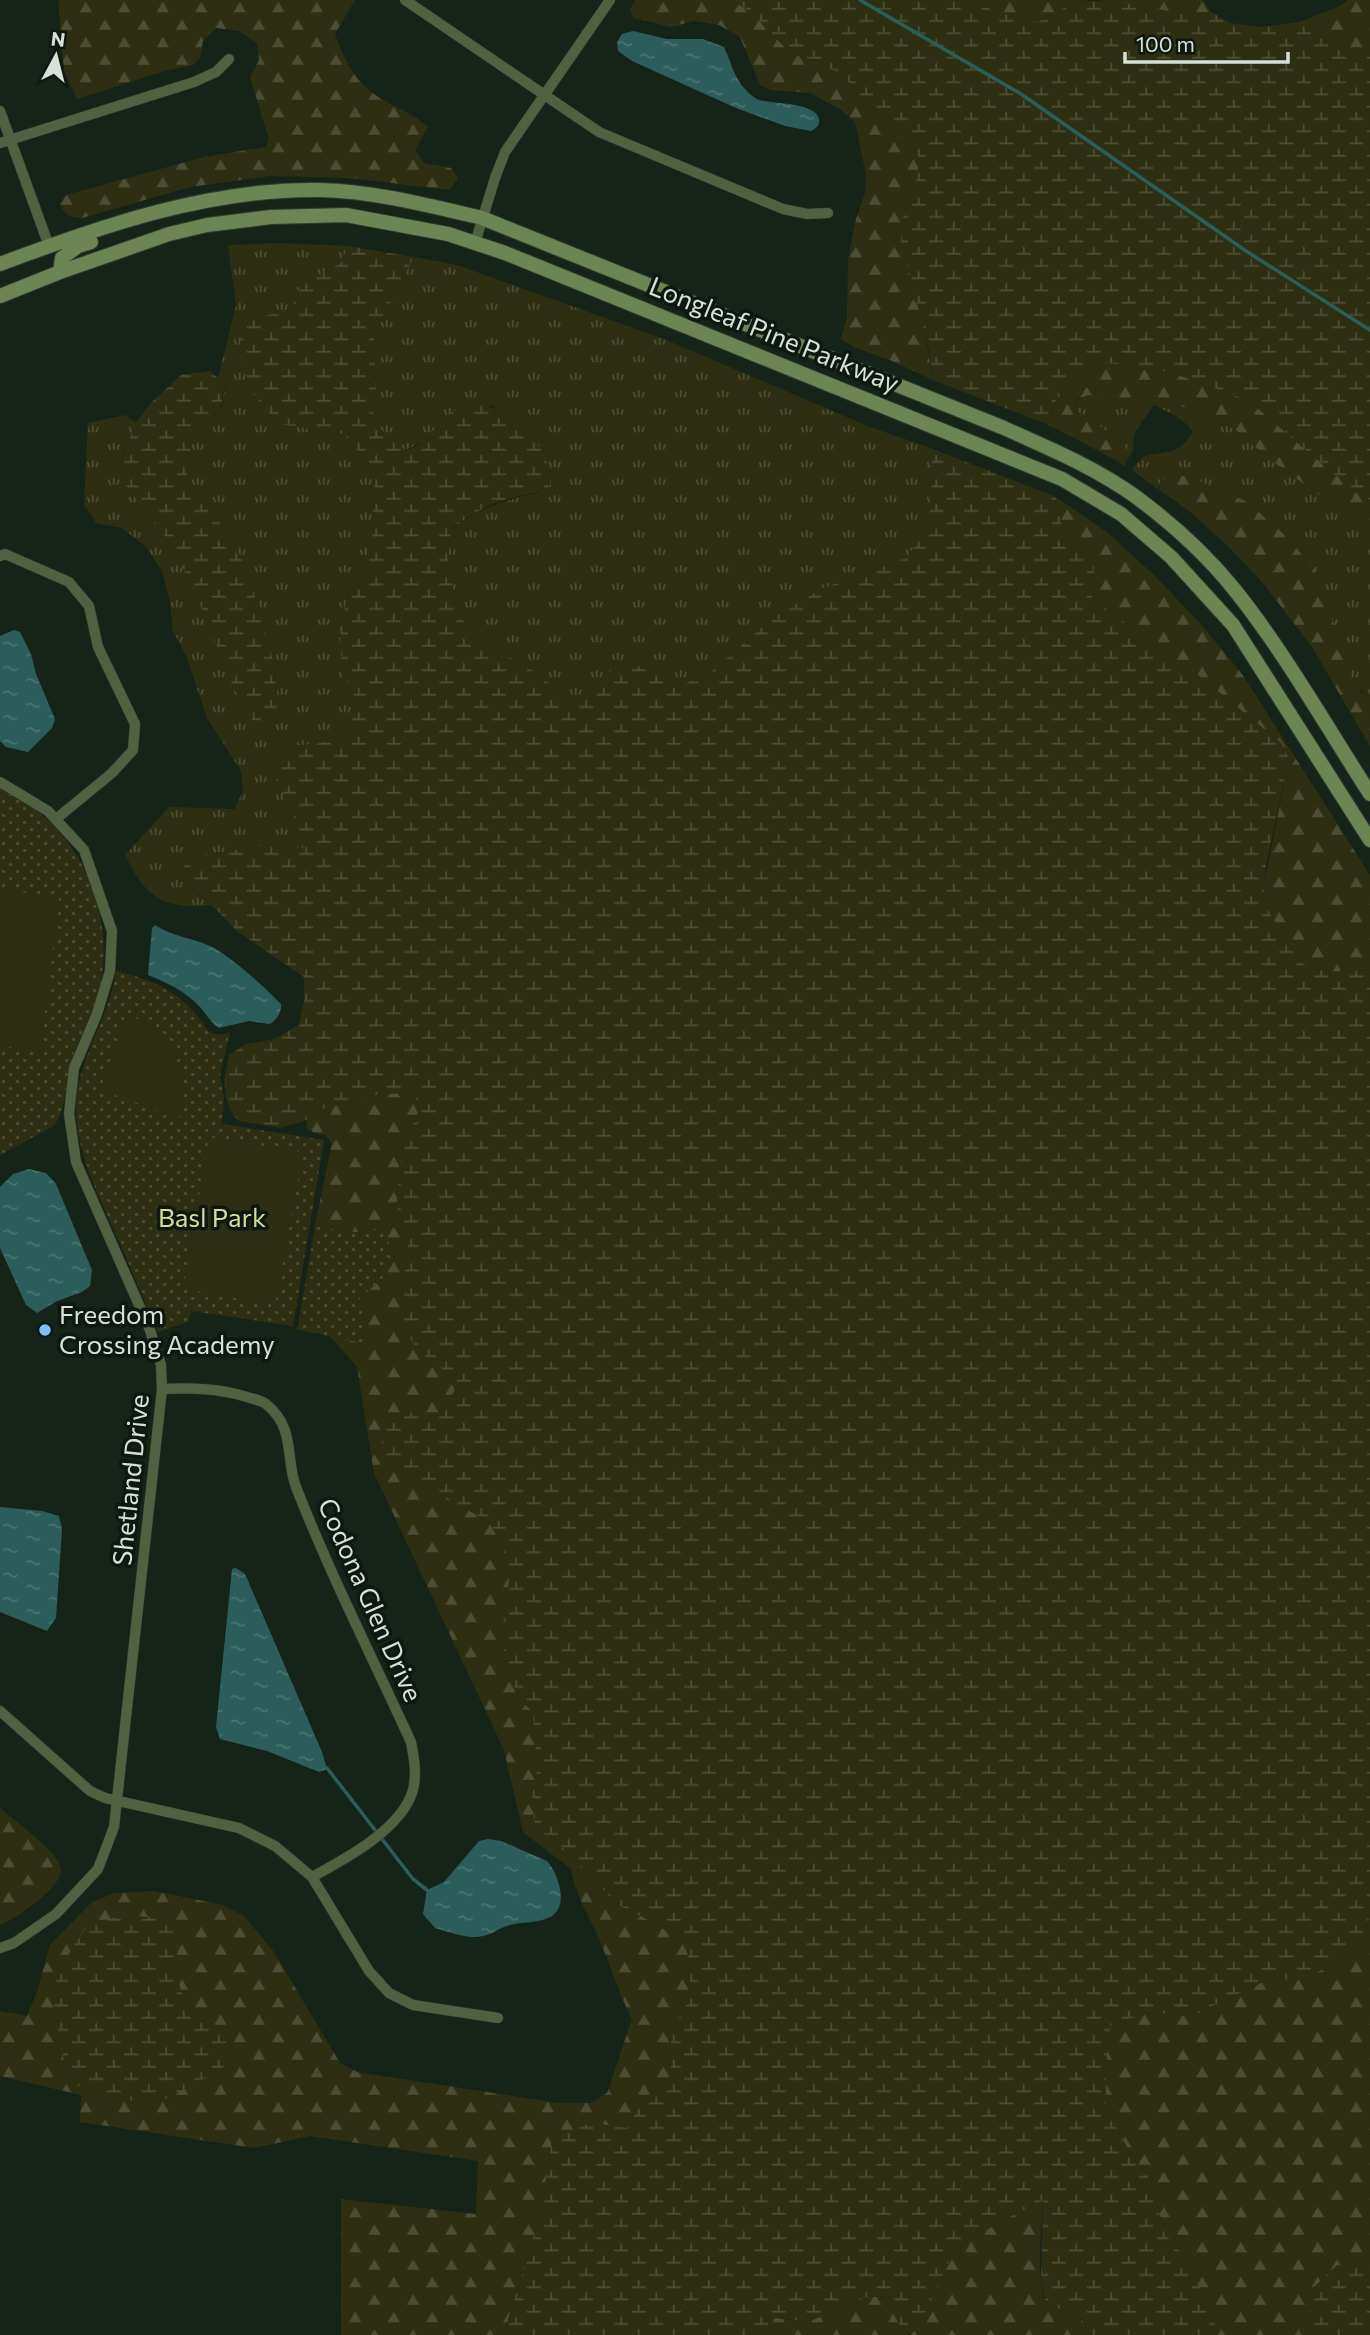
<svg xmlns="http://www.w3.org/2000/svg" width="1370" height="2335" font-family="Commissioner,sans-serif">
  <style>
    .grass { fill: url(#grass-tufts) }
    .forest { fill: url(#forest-firs) }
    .wetland { fill: url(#wetland-marsh) }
    .park { fill: url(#park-dots) }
    .garden { fill: #2e2f12 }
    .water { fill: url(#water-ripples) }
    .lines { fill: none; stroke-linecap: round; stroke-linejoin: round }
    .stream { stroke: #2b5d5a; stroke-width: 3.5 }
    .minor-casing { stroke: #313d34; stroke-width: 11 }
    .secondary-casing { stroke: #313d34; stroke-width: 16 }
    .minor { stroke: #506041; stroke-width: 10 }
    .secondary { stroke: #6b8553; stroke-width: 14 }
    .poi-dot { fill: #7ebdf9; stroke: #0d1910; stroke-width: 2.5 }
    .labels { text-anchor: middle; stroke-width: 7; stroke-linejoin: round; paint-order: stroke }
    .street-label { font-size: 26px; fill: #d8e0d9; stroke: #0d1910 }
    .park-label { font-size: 26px; fill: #d8dc9b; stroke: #0d1910 }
    .poi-label { font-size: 26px; fill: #d8e0d9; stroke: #0d1910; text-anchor: start }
  </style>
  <defs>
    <pattern id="grass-tufts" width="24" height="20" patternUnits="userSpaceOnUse" patternTransform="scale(1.75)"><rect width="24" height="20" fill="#2e2f12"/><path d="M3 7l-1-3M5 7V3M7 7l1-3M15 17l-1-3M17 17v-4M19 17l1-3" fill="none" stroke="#4c4d34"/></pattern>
    <pattern id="forest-firs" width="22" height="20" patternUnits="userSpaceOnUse" patternTransform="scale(1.75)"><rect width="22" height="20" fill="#2e2f12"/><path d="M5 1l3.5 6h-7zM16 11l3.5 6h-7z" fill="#4c4d34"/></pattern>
    <pattern id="wetland-marsh" width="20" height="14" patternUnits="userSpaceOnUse" patternTransform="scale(1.75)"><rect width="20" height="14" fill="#2e2f12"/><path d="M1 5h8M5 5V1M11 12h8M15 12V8" fill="none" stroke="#4c4d34"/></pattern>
    <pattern id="park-dots" width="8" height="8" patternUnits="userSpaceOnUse" patternTransform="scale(1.75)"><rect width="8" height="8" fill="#2e2f12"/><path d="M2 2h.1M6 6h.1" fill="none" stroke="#4c4d34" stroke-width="1.8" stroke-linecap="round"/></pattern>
    <pattern id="water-ripples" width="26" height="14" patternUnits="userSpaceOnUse" patternTransform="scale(1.75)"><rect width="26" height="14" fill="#2b5d5a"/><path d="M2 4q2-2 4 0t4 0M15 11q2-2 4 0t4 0" fill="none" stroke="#497471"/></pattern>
  </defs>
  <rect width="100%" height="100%" fill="#162319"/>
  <path class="grass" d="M 280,243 L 348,246 L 341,263 L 300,285 L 296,299 L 286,314 L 272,314 L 242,323 L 279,424 L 343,434 L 375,470 L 372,539 L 365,577 L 348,595 L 340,625 L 342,672 L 354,695 L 354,710 L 349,736 L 316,744 L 292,746 L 276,780 L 293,814 L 305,849 L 275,844 L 191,857 L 177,876 L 212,905 C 164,910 146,898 125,855 L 169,807 L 235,809 L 243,790 L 241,771 L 207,718 L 187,658 L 173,631 L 170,601 L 162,571 L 147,548 L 122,528 L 96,523 L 84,504 L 88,423 L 125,415 L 136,422 L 120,463 L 124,483 L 172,546 L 195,592 L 234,689 L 255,723 L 271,721 L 277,694 L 275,667 L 251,583 L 237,548 L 187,476 L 192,437 L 222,407 L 225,384 L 218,378 L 236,305 L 228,245 Z
    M 414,257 L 457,265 L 664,339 L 870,427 L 933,449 L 931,504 L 925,533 L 906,558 L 824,588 L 711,672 L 682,685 L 636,665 L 589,694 L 564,698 L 545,679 L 518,661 L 481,644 L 457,612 L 448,557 L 452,529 C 482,507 501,501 537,493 L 551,472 L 530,434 L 492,405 L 437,426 L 423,442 L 405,450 L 371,421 L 376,399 L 374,334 Z
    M 1088,395 L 1118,400 L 1142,397 L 1167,400 L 1236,430 L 1268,458 L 1340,510 L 1370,537 L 1370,695 C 1351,689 1346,664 1340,647 L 1160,481 L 1159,490 L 1132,470 L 1142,457 C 1164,450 1180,457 1193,431 C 1183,418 1168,412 1154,405 L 1136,430 L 1133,439 L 1134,448 L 1124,466 L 1112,458 L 1121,459 L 1124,443 L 1078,412 L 1076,401 Z"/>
  <path class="forest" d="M 58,0 L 355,0 L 335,34 C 344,59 354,81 377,96 C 394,107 413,113 428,127 L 415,150 L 424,163 L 451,168 L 458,179 L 449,190 L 350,178 L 270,176 L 190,187 L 82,218 C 70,217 65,216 60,204 L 66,195 L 204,157 L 266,147 L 269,139 L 250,77 L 259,60 L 257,43 L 239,31 L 216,28 L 203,41 L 200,58 L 193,65 L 164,71 L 77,99 L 64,70 Z
    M 635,0 L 731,0 L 750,11 L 790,53 L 820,62 L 845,78 L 887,126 L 918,150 L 918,175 L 904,210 L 933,380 L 892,361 L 856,348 L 841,339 L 847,317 L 848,259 L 856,219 L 865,193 L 866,174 L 855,122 L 840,109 L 810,93 L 771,90 L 760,85 L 740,37 L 719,25 L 694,21 L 671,27 L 634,18 L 630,10 Z
    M 973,0 L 1079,0 L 1038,22 L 994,11 Z
    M 1097,0 L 1203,0 L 1211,12 L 1185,14 Z
    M 1348,0 L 1370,0 L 1370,47 L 1362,52 L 1326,41 L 1299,22 L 1341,6 Z
    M 1108,363 L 1170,372 L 1248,400 L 1334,474 L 1370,500 L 1370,537 L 1340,510 L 1268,458 L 1236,430 L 1167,400 L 1142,397 L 1118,400 L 1088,395 L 1076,400 L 1078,412 L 1124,443 L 1127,453 L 1121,459 L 1112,458 L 1049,425 L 1056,400 L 1084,368 Z
    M 1173,473 L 1198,480 L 1247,502 L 1286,536 L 1318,574 L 1351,677 L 1362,693 L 1370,695 L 1370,746 L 1312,647 L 1263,583 L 1227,545 L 1189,511 L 1160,490 L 1160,481 Z
    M 1056,497 L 1108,533 L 1155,576 L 1198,621 L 1242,674 L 1370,875 L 1370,970 L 1327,972 L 1303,964 L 1283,937 L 1266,906 L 1264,885 L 1289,759 L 1281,743 L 1182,662 L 1132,642 L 1126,623 L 1092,599 L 1094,566 L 1064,537 Z
    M 412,1092 L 420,1107 L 400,1158 L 397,1205 L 408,1248 L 401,1301 L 436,1362 L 450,1375 L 455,1390 L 446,1407 L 434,1417 L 409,1412 L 391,1470 L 426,1485 L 490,1523 L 502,1543 L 509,1580 L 503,1656 L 509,1677 L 520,1699 L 533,1712 L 537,1770 L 532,1795 L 535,1828 L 571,1854 L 616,1904 L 653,1922 L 687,1944 L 691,1996 L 671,2033 L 671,2076 L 641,2105 L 626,2129 L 600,2124 L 552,2141 L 540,2216 L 506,2327 L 500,2335 L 341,2335 L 341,2199 L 476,2214 L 478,2161 L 310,2136 L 254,2148 L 80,2122 L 81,2095 L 0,2076 L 0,2011 L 27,2016 L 37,1992 L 50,1945 L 92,1902 L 115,1893 L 154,1891 L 223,1905 L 244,1916 L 274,1952 L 340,2063 L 357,2072 L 558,2103 L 590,2103 L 607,2093 L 632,2019 C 619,1994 611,1967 600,1941 C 590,1917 575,1895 571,1869 L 523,1832 L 504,1750 L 374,1473 L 357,1367 L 330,1336 L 365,1343 L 360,1298 L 385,1276 L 379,1228 C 351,1234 340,1236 316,1220 L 332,1143 L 325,1135 L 315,1133 L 306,1128 L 309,1107 L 324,1109 L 362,1096 Z
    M 0,1808 C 14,1820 58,1852 61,1868 C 64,1887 15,1919 0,1925 Z
    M 1370,1915 L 1370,2270 L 1365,2266 L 1314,2287 L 1306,2335 L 1217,2335 L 1216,2327 L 1191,2265 L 1165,2234 L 1151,2181 L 1130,2153 L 1105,2106 L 1107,2049 L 1112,2019 L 1123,2020 L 1153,2013 L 1192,2016 L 1269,1979 L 1301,1980 L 1362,1941 Z
    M 1043,2199 C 1042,2230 1035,2277 1046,2304 L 1080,2316 L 1090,2335 L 911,2335 C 930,2311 936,2283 951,2258 C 963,2238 1021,2212 1043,2199 Z
    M 894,2296 L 891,2309 L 901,2328 L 909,2335 L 767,2335 L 768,2317 L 807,2322 L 867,2297 Z"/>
  <path class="wetland" d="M 731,0 L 973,0 L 994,11 L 1038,22 L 1079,0 L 1125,3 L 1185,14 L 1211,12 L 1230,23 L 1262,27 L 1299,22 L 1326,41 L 1362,52 L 1370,47 L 1370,500 L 1334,474 L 1248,400 L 1170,372 L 1108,363 L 1084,368 L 1056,400 L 1049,425 L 933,380 L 928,345 L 901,242 L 904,210 L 918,175 L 918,150 L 887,126 L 845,78 L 820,62 L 790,53 L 750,11 Z
    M 348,246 L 414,257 L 374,334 L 376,399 L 372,421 L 405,450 C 419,448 426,439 434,429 C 465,393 487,399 521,426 C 538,440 552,463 551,486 C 537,493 523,495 508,499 C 486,505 470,516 452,528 L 448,557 L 457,612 L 481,644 L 518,661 L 545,679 L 564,698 L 589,694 L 612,667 L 636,665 L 682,685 L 711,672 L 775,616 L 824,588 L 906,558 L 925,533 L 931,504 L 933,449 L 1056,497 L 1064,537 L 1094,566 L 1092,599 L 1126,623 L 1132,642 L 1182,662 L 1281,743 L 1289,759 L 1266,865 L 1264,885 L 1266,906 L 1283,937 L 1303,964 L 1327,972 L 1370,970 L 1370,1915 L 1362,1941 L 1336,1963 L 1301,1980 L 1269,1979 L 1192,2016 L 1153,2013 L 1123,2020 L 1112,2019 L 1107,2049 L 1105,2106 L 1130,2153 L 1151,2181 L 1165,2234 L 1191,2265 L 1216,2327 L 1217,2335 L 1090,2335 L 1080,2316 L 1046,2304 L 1041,2281 L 1043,2200 C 1021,2212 963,2238 951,2258 C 937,2283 930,2311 911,2335 L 901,2328 L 891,2309 L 893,2296 L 867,2297 L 808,2322 L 769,2317 L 767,2335 L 500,2335 L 506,2327 L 540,2216 L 552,2141 L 582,2125 L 600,2124 L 626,2128 L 641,2105 L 671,2076 L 671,2033 L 691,1996 L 687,1944 L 653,1922 L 616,1904 L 571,1854 L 535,1828 L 532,1795 L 537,1770 L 533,1712 L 520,1699 L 509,1677 L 503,1656 L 509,1580 L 502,1543 L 490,1523 L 426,1485 L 391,1470 L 380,1448 L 387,1421 L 409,1412 L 434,1417 L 446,1407 L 455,1390 L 450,1375 L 416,1349 L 405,1329 L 401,1301 L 408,1248 L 397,1206 L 400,1158 L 420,1107 L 412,1092 L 362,1096 L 324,1109 L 309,1107 L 307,1120 L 281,1128 L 239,1121 L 233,1115 L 226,1098 L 224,1079 L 229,1055 L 246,1044 L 275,1039 L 299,1025 L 304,1001 L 304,977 L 237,931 L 207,900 L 177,876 L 191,857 L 275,844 L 304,849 L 293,814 L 276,780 L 276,759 L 292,746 L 316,744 L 349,735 L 354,710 L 354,695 L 342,672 L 340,625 L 348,595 L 365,577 L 372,539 L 375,470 L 343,434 L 279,424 L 253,394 L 239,352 L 242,323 L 272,314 L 286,314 L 296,299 L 300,285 L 341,263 Z
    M 209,371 L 225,383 L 221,407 L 192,437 L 187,476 L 237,548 L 251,583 L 275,667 L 277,712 L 271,721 L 255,724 L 234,689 L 195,592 L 172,546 L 124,483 L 120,464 L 136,422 L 153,401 L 181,375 Z
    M 122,1915 L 165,1918 C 185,1943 173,1951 178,1977 C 180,1991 185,2003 191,2015 L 221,2033 L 229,2043 L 227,2059 L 221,2072 L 199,2081 L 169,2098 L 134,2101 L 105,2097 L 81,2088 L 66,2072 L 51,1992 L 72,1948 L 88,1925 Z
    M 1337,2265 L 1365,2266 L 1370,2270 L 1370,2335 L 1306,2335 L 1314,2287 Z"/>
  <path class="park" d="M 0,787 C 14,795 28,802 40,813 C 93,858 115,928 98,996 C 92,1017 81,1035 73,1055 C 64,1078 69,1105 54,1126 L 0,1155 Z
    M 116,971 C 159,981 184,994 208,1031 C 216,1036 222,1035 230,1032 L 220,1075 L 224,1099 L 222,1124 L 324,1140 L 293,1326 L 191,1311 L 188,1322 L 158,1332 C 144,1299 130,1267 116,1234 C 95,1188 69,1139 78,1087 C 86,1046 111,1012 116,971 Z
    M 316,1220 C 340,1236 351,1234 379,1228 L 392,1248 L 385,1276 L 360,1298 L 366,1344 L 295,1329 L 298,1326 Z"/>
  <path class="garden" d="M 0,888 L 59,899 L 40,1053 L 0,1045 Z
    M 128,1014 C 177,1038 186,1065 179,1118 L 106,1092 L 102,1085 Z
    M 209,1137 L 303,1152 L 275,1305 L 183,1289 Z"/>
  <path class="water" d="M 633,31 L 667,39 L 703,39 L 724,47 C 731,61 734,79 746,90 C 749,94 755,98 759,100 C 772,104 816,102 819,119 C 820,125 816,129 811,131 L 785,126 L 736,108 L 632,61 L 618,51 L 617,42 L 622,34 Z
    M 14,630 L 20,632 L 31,654 L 36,674 L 55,719 L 52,728 L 28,752 L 6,747 L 0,741 L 0,636 Z
    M 155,925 C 173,937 194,938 212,947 C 229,955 268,990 281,1004 C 281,1014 278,1018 270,1024 L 249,1021 L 219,1028 C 211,1023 207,1015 200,1007 C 185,991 168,983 148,975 L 152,928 Z
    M 29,1169 L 46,1173 L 56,1184 L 92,1270 L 90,1286 L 82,1292 L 57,1301 L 37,1313 L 26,1305 L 0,1248 L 0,1187 L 13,1174 Z
    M 0,1507 L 42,1511 L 59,1516 L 62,1529 L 56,1618 L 47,1631 L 0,1612 Z
    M 236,1568 L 245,1574 L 322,1752 L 327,1769 L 319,1772 L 267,1751 L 220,1739 L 216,1727 L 232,1569 Z
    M 488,1839 L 501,1841 L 547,1861 C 558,1873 570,1907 550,1917 C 537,1924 521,1921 507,1926 C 499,1928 491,1935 483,1936 C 469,1940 449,1932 435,1928 L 423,1914 L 427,1890 L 444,1882 L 479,1841 Z"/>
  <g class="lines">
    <path class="stream" d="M 860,0 L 1021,94 L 1246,251 L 1370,330
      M 327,1768 L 413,1879 L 427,1890"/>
    <defs>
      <path id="minor" d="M 405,0 L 599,132 L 783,209 L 807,214 L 828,213
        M 0,111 L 49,246
        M 0,143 L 194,82 L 216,72 L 229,59
        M 475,243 L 495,178 L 505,152 L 610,0
        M 0,556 L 5,554 L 69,582 L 89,606 L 98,647 L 135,724 L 133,750 L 112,773 L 56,819
        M 0,782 L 48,811 L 84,850 L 112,931 L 110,971 L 97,1014 L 74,1068 L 69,1114 L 76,1162 L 150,1330 L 161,1365 L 162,1389 L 114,1827 L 98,1869 L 56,1914 L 14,1943 L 0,1948
        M 162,1389 C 192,1388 218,1388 247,1397 C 253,1399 261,1400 266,1404 C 296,1428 285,1458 296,1487 C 330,1574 372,1657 411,1742 C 414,1758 417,1774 413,1790 C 402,1829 345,1859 312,1877
        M 0,1711 L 90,1791 L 105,1798 L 239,1828 L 275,1846 L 312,1877 L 369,1971 L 389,1993 L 413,2005 L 498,2018"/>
      <path id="secondary" d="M 0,264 C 101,226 211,188 320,190 C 373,191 431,206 482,218 L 1004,428 C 1048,448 1092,466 1132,494 C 1169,521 1205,553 1234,589 C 1283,650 1327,727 1370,794
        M 60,272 L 62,258 L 78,246 L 91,242
        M 0,296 L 60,272 L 169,234 L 207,225 L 271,217 L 346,215 L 448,234 L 505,253 L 1062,479 L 1121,514 L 1171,557 L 1233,625 L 1370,840"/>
    </defs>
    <use href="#minor" class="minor-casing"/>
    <use href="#secondary" class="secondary-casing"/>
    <use href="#minor" class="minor"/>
    <use href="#secondary" class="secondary"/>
  </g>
  <circle class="poi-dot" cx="45" cy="1330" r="7"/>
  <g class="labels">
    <g class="street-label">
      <text transform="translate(774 335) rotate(22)" y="9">Longleaf Pine Parkway</text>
      <text transform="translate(131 1480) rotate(-84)" y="9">Shetland Drive</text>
      <text transform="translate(370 1600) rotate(66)" y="9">Codona Glen Drive</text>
    </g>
    <g class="park-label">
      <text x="212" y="1227">Basl Park</text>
    </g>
    <g class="poi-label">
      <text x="59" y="1324">Freedom<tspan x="59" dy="30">Crossing Academy</tspan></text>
    </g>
  </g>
  <g transform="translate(56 56) rotate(7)" stroke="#0d1910" stroke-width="5" paint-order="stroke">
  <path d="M0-5L12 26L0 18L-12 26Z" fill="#d8e0d9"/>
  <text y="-10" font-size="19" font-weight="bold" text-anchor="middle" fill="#d8e0d9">N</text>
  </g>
  <path d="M1125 52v10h163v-10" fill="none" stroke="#d8e0d9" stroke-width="3.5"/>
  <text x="1136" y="52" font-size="21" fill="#d8e0d9" stroke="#0d1910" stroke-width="5" paint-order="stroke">100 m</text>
</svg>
